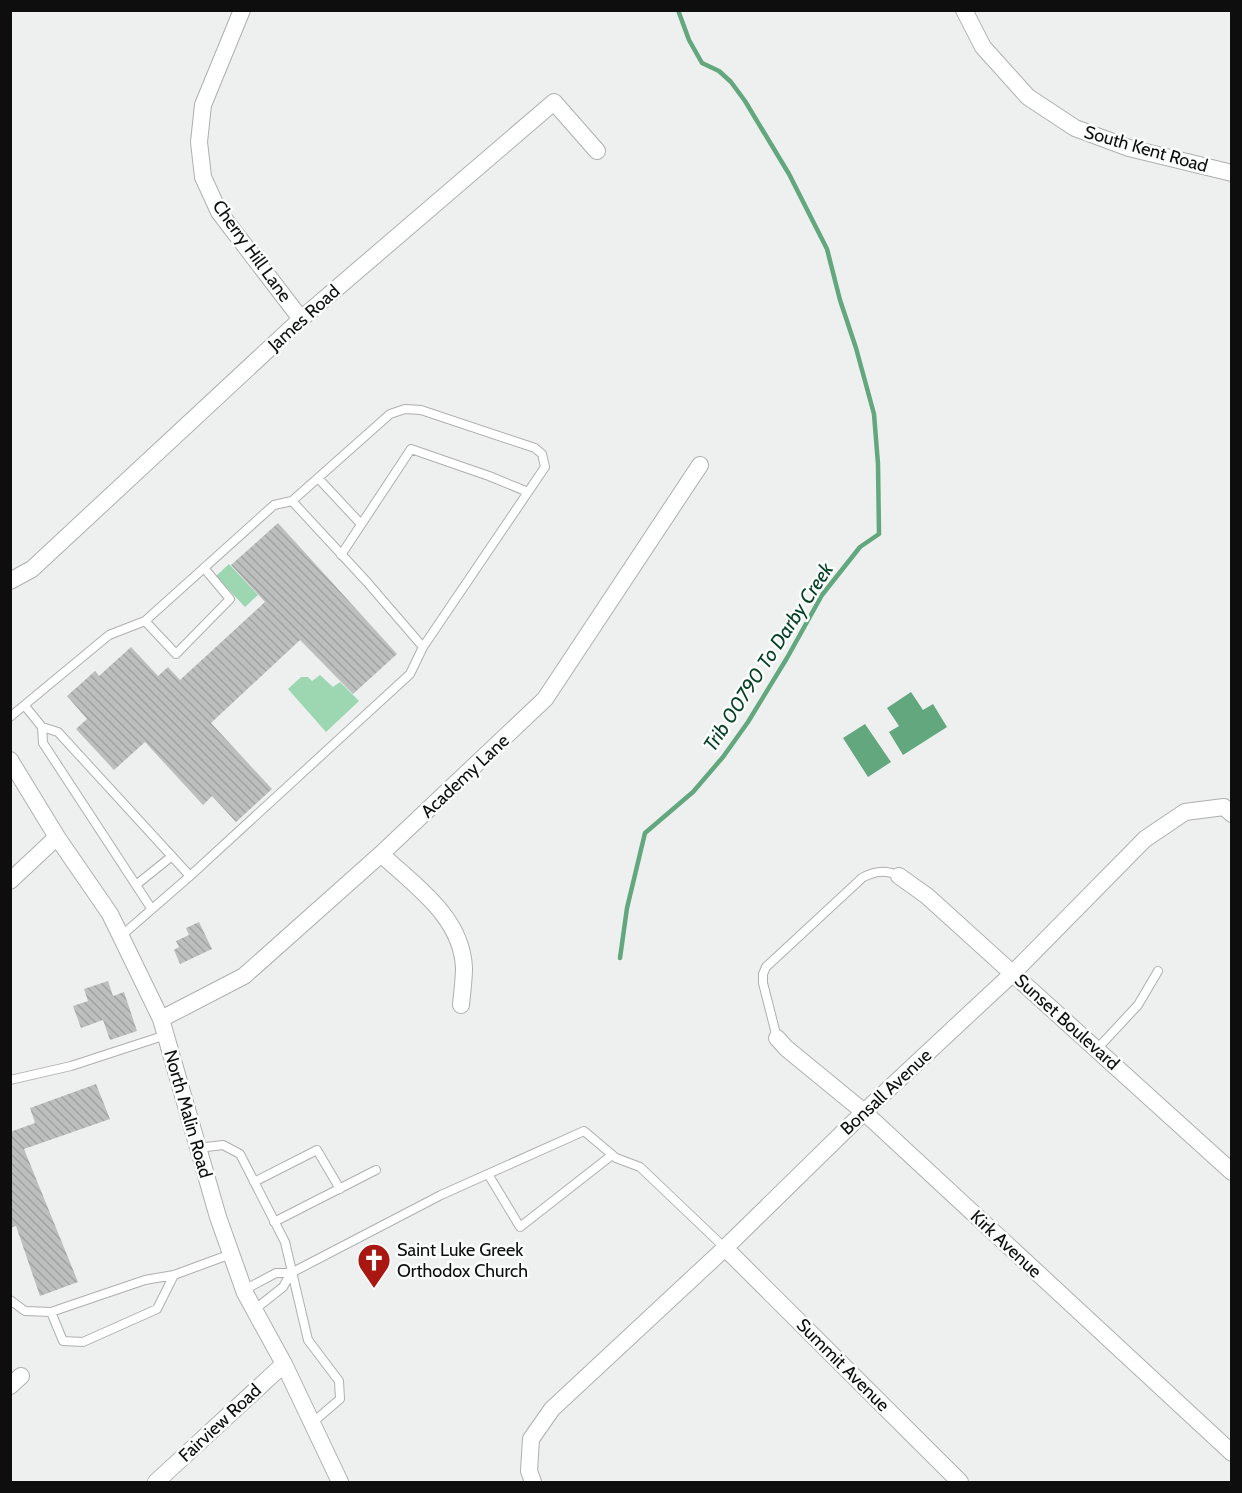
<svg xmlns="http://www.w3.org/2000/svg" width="1242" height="1493" font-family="Cabin,sans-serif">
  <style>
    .green { fill: #9cd7b2 }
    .water { fill: #62a77e }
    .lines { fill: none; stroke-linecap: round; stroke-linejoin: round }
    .stream { stroke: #62a77e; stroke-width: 4.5 }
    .building { fill: url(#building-back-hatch) }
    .lane-casing { stroke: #adb0ae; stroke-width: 10 }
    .street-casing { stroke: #adb0ae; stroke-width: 18 }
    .lane { stroke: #fff; stroke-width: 8 }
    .street { stroke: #fff; stroke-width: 16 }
    .labels { text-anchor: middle; stroke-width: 5; stroke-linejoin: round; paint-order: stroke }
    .street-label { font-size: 18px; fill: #0d0e0d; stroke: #fafdfb }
    .poi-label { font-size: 18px; fill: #0d0e0d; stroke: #fafdfb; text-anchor: start }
    .water-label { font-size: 20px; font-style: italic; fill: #064025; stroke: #fafdfb }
  </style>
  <defs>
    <pattern id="building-back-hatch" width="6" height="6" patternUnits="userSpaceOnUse" patternTransform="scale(1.5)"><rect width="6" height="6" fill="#bcbfbd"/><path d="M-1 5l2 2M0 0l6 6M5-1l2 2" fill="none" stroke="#a0a3a1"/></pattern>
  </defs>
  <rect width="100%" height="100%" fill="#edf0ee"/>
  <path class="green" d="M 229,564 L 258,595 L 245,607 L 216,576 Z
    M 320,675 L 333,687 L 340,682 L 359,701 L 326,732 L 288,689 L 301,677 L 308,677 L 312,681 Z"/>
  <path class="water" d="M 911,692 L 923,710 L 933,704 L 947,727 L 903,755 L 889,732 L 899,726 L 887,708 Z
    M 865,724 L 891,762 L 868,777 L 843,738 Z"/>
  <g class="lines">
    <path class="stream" d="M 620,958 L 627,908 L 645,833 L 693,792 L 723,757 L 748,722 L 787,658 L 822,595 L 860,547 L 879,534 L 878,464 L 874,414 L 856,348 L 840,300 L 827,249 L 789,174 L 745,101 L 731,82 L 719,71 L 702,63 L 689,40 L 678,10"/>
  </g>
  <path class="building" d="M 278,523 L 397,654 L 353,694 L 300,640 L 211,723 L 272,789 L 236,822 L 212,796 L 203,805 L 145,742 L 114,770 L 76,729 L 87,719 L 67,696 L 95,671 L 99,676 L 131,647 L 158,676 L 168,667 L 180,680 L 265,602 L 231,565 Z
    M 199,922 L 212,949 L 180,964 L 174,950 L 179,947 L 176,941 L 189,935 L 186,928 Z
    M 108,981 L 113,996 L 124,992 L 137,1031 L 110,1040 L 103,1020 L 81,1028 L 73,1006 L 88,1001 L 84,989 Z
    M 96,1084 L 110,1119 L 24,1149 L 78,1282 L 40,1296 L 16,1226 L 10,1228 L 10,1132 L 35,1123 L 30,1108 Z"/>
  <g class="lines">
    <defs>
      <path id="lane" d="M 318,478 L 361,524
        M 292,501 L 367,582 L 423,647
        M 341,555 L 411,449 L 489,476 L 528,492
        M 145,621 L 176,654 L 230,599 L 204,568
        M 25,706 L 42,727 L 58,732 L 190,876
        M 10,717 L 109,635 L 145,621 L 274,505 L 292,501 L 390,414 L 405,409 L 421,410 L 535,448 L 542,454 L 545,467 L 423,647 L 410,674 L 190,876 L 121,936
        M 42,727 L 43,743 L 151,908
        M 136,885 L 172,856
        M 777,1038 L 763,983 L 763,974 L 766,967 L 862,878 C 874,871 886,869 899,876
        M 1097,1049 L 1138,1005 L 1158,971
        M 10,1080 L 71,1066 L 166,1035
        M 198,1148 L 223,1145 L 240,1154 L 285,1242 L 308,1340 L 339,1381 L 340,1399 L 312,1423
        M 488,1174 L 520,1227 L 612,1155
        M 254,1182 L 317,1150 L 340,1189
        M 274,1222 L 376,1170
        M 291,1273 L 441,1195 L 584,1131 L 616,1158 L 640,1167 L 725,1248
        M 244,1290 L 276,1273 L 291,1273 L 283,1287 L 254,1310
        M 10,1300 L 25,1311 L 51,1312 L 145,1280 L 174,1275 L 231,1254
        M 51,1312 L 63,1341 L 83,1342 L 157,1309 L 174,1275"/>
      <path id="street" d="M 242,10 L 203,105 L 199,142 L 203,177 L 219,212 L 301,319
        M 964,10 L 983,47 L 1028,97 L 1075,128 L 1129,148 L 1232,173
        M 10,581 L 32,569 L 301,319 L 554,102 L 597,151
        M 10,760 L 57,837 L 110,914 L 161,1019 L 218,1217 L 245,1293 L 284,1364 L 340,1482
        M 381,854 C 415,886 462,917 464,968 C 464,980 462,993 461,1005
        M 899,876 L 927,896 L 1232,1172
        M 10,881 L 57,837
        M 161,1019 L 244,976 L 381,854 L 545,699 L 700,465
        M 777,1038 L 786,1048 L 864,1112 L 1232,1453
        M 725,1248 L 960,1482
        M 10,1386 L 21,1376
        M 156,1482 L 284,1364
        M 533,1482 L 529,1471 L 531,1439 L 552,1409 L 725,1248 L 864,1112 L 1013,973 L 1145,839 L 1185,812 L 1224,807 L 1232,814"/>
    </defs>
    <use href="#lane" class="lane-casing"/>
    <use href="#street" class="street-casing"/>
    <use href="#lane" class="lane"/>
    <use href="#street" class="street"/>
  </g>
  <defs>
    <symbol id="church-pin" viewBox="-11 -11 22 30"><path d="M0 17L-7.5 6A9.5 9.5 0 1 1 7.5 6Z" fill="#a91712" stroke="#fafdfb"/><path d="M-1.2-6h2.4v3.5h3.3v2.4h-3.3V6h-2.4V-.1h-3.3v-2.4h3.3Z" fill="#fff"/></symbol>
  </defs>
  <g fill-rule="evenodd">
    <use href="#church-pin" x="355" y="1241" width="38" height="52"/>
  </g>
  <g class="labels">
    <g class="street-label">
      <text transform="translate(1146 149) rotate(16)" y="6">South Kent Road</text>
      <text transform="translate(252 251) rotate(54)" y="6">Cherry Hill Lane</text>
      <text transform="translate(304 318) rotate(-42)" y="6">James Road</text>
      <text transform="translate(465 776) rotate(-43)" y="6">Academy Lane</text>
      <text transform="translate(1067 1022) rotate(42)" y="6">Sunset Boulevard</text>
      <text transform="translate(886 1092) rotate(-43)" y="6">Bonsall Avenue</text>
      <text transform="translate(188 1114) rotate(74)" y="6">North Malin Road</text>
      <text transform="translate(1006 1244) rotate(43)" y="6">Kirk Avenue</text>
      <text transform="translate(843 1365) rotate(45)" y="6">Summit Avenue</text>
      <text transform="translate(220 1423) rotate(-43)" y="6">Fairview Road</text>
    </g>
    <g class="poi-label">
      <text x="397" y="1256">Saint Luke Greek<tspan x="397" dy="21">Orthodox Church</tspan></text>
    </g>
    <g class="water-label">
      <text transform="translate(768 657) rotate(-57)" y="7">Trib 00790 To Darby Creek</text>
    </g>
  </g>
  <rect width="1242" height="1493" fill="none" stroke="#0d0e0d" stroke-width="24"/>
</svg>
